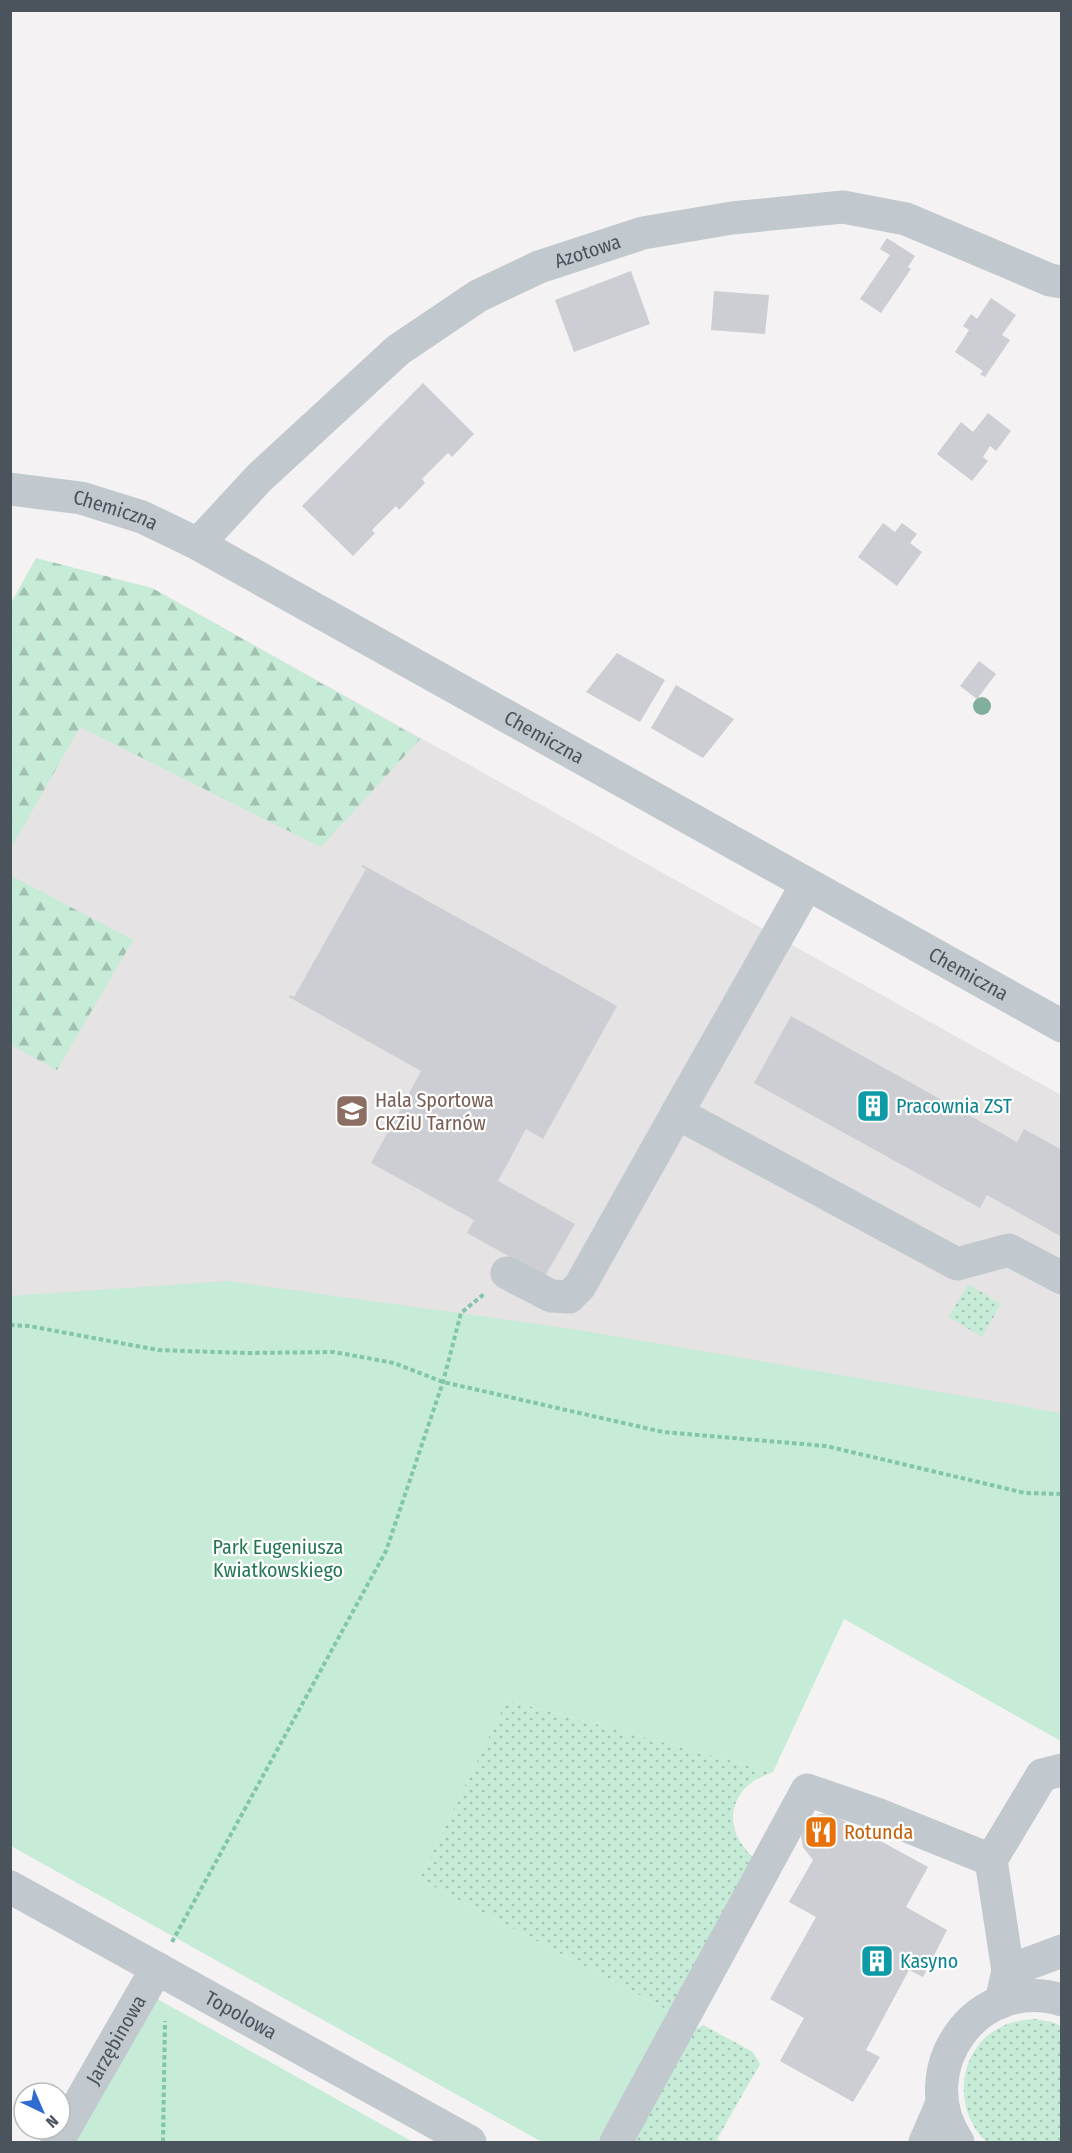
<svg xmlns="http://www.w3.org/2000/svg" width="1072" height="2153" font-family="'Fira Sans Condensed',sans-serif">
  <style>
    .education { fill: #e5e3e3 }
    .grass { fill: url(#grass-dots) }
    .forest { fill: url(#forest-firs) }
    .park { fill: #c6ebd7 }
    .building { fill: #ccced3 }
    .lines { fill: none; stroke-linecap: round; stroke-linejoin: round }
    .path { stroke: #82c6a9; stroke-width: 4; stroke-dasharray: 4.5 3; stroke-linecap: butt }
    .minor { stroke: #c1c8ce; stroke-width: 33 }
    .tree { fill: #81af9b }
    .labels { text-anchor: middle; stroke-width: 4.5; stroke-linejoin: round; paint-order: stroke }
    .street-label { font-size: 20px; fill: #4b545d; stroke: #fff }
    .education-label { font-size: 20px; fill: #785e54; stroke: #fff; text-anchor: start }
    .culture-label { font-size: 20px; fill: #0d838f; stroke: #fff; text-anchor: start }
    .park-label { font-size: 20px; fill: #237853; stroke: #fff }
    .food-label { font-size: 20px; fill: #c56008; stroke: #fff; text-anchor: start }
  </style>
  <defs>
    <pattern id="grass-dots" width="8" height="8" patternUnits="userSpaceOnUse" patternTransform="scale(1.5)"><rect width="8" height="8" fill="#c6ebd7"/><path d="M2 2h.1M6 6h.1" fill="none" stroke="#a3c1b2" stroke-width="1.8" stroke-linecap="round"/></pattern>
    <pattern id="forest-firs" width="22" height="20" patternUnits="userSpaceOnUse" patternTransform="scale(1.5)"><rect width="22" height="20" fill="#c6ebd7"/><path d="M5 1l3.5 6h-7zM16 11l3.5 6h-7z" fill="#a3c1b2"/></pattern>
  </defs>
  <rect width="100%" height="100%" fill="#f4f2f2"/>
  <path class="education" d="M 152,588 L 1061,1095 L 1061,1413 L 11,1296 L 10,603 Z"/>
  <path class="grass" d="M 968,1284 L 1001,1304 L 982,1337 L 949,1317 Z
    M 507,1700 L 773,1772 C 766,1775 757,1778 751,1783 C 722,1806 731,1841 757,1860 L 675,2014 L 419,1879 Z
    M 1035,2019 L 1052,2022 L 1061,2026 L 1061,2142 L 987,2142 C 951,2110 957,2047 1003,2026 C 1013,2021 1024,2020 1035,2019 Z
    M 703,2025 L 753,2052 L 760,2064 L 717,2139 L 722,2142 L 623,2142 L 692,2031 Z"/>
  <path class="forest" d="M 36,558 L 152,588 L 420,739 L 321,847 L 80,727 L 11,848 L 11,603 Z
    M 10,875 L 133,940 L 57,1070 L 11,1045 Z"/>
  <path class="park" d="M 228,1281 L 579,1330 L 1061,1413 L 1061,1741 L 844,1619 L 773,1772 L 507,1700 L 419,1879 L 675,2014 L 606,2142 L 542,2142 L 11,1846 L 11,1296 Z
    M 152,1996 L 413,2142 L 69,2142 Z"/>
  <path class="building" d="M 887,238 L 915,256 L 908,267 L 911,269 L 881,313 L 860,299 L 890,255 L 880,249 Z
    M 631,271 L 650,324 L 574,352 L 555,300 Z
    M 714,291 L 769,295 L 765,334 L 711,330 Z
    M 991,298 L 1016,315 L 1002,335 L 1010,340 L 985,377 L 980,374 L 983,371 L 955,352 L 969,330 L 963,326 L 971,314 L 977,319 Z
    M 423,383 L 474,434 L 452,457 L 448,453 L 422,479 L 425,483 L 399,510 L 396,506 L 372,530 L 375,533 L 353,556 L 302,506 Z
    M 988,413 L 1011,431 L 996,451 L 990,446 L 983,457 L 988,461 L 972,481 L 937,454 L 961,422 L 973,432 Z
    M 883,523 L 895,532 L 902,523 L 917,534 L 910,543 L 922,552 L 897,586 L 858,557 Z
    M 617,653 L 665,680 L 640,722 L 586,692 Z
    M 979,661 L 996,674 L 977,699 L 960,686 Z
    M 676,685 L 734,719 L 703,758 L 651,728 Z
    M 363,865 L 617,1006 L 543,1139 L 526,1129 L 498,1181 L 575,1224 L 545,1276 L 467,1233 L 474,1220 L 371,1163 L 421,1071 L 289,997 L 290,995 L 294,997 L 366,869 L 361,867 Z
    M 791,1016 L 1017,1142 L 1024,1129 L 1062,1150 L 1062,1237 L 987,1195 L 980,1208 L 754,1083 Z
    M 826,1813 L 835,1816 L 928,1867 L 906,1907 L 947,1930 L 923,1977 L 909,1970 L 866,2050 L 880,2057 L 853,2102 L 780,2061 L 804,2018 L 770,1999 L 816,1917 L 789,1902 L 813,1860 L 803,1847 L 801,1836 L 804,1828 L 809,1821 L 817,1815 Z"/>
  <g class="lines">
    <path class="path" d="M 10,1325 L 29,1326 L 158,1350 L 246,1353 L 334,1352 L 394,1363 L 443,1382 L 663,1432 L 826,1446 L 1025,1493 L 1062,1494
      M 172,1942 L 386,1551 L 443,1382 L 461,1313 L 484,1294
      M 163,2142 L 165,2021"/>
    <g class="minor">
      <path id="s1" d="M 10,489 L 81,498 L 142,517 L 198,544 L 1062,1026"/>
      <path id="s2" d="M 198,544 L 260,477 L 398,350 L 478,296 L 539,267 L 643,233 L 732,218 L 843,207 L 906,219 L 1050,280 L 1062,282"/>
      <path d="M 807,884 L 677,1113 L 957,1264 L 1009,1250 L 1062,1278"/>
      <path d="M 507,1273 L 551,1296 L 569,1297 L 580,1286 L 677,1113"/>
      <path d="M 991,1860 L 1042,1775 L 1062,1770"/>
      <path id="s3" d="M 10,1887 L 470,2142"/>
      <path d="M 1008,1971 L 1062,1951"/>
      <path id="s4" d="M 57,2142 L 157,1968"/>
      <path d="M 616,2142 L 807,1790 L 877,1814 L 991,1860 L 1008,1971 L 1001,2002"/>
      <path d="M 925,2142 L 942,2103"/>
      <path d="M 958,2142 C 909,2070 977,1974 1062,2000"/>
    </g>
  </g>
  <circle class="tree" cx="982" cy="706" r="9"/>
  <defs>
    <symbol id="building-square" viewBox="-11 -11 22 22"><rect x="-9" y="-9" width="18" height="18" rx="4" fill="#0f9aa8" stroke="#fff"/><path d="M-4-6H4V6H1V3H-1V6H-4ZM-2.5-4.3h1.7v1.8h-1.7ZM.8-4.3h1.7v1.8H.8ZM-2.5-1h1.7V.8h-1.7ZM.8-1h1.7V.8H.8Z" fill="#fff"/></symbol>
    <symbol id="school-square" viewBox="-11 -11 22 22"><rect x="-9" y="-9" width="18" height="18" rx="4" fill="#8d6e63" stroke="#fff"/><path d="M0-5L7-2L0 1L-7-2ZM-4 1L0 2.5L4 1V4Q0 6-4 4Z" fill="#fff"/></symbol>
    <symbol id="restaurant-square" viewBox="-11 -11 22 22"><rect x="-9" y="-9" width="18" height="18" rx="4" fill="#e8710a" stroke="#fff"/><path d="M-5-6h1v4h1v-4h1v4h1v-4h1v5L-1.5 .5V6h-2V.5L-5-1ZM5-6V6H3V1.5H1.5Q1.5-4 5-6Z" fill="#fff"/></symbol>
  </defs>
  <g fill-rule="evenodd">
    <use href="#building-square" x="854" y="1087" width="38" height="38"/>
    <use href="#school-square" x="333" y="1092" width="38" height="38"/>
    <use href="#restaurant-square" x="802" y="1813" width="38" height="38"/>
    <use href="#building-square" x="858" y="1942" width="38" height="38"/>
  </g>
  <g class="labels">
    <g class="street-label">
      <text dy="7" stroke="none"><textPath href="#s2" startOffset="494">Azotowa</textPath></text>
      <text dy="7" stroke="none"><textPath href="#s1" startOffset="108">Chemiczna</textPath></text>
      <text dy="7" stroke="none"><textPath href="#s1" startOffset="594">Chemiczna</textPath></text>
      <text dy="7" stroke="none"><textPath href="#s1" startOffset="1080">Chemiczna</textPath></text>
      <text dy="7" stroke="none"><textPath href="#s3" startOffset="264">Topolowa</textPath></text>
      <text dy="7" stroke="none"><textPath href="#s4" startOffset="118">Jarzębinowa</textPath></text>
    </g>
    <g class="education-label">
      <text x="375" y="1107">Hala Sportowa<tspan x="375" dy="23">CKZiU Tarnów</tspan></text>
    </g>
    <g class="culture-label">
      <text x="896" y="1113">Pracownia ZST</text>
      <text x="900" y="1968">Kasyno</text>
    </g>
    <g class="park-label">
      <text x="278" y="1554">Park Eugeniusza<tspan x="278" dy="23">Kwiatkowskiego</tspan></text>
    </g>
    <g class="food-label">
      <text x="844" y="1839">Rotunda</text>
    </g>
  </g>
  <rect width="1072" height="2153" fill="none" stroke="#4b545d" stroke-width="24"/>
  <g transform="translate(42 2111) rotate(136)"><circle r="28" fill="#ffffff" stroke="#b7bbbe" stroke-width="1.5"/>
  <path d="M0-4.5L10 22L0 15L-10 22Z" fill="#2f6bd1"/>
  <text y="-9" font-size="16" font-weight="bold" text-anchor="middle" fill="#4b545d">N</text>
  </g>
</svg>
